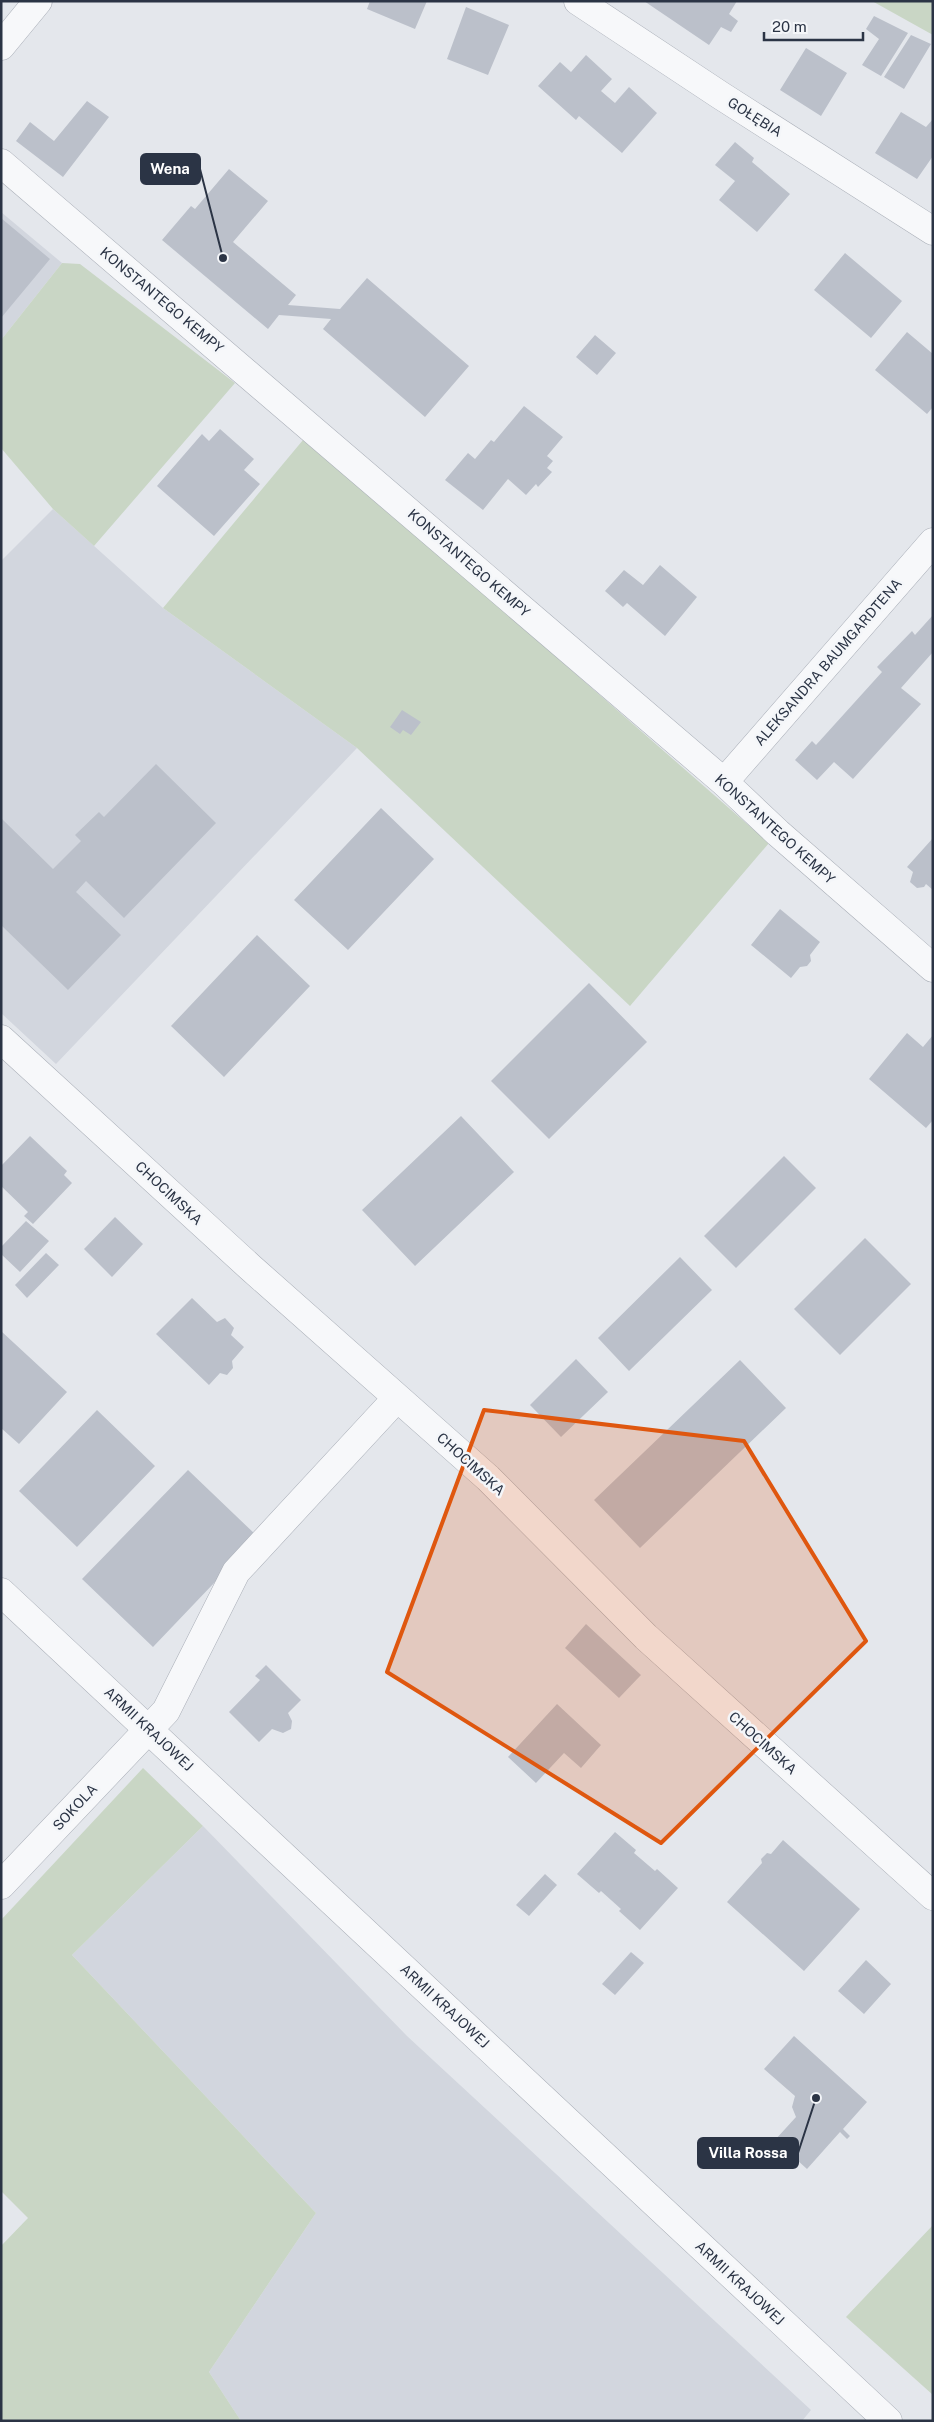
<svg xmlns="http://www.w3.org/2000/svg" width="934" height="2422" font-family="'Public Sans',sans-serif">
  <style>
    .built { fill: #d2d6de }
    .green { fill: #c9d6c5 }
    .building { fill: #bbc0ca }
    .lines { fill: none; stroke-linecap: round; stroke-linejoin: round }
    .minor-casing { stroke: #a9aeb7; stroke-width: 29 }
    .minor { stroke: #f7f8fa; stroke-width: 28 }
    .marked { fill: #df570f; fill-opacity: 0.2; stroke: #df570f; stroke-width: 4; stroke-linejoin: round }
    .labels { text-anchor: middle; stroke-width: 5; stroke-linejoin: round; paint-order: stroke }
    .street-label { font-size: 14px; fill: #2b3445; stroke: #f4f6f9 }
    .leader { fill: none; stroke: #2b3445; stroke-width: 2 }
    .callout-dot { fill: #2b3445; stroke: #f4f6f9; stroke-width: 2 }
    .callout { fill: #2b3445; stroke: #2b3445; stroke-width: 2 }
    .callout-label { font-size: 15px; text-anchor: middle; font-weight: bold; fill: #fff }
  </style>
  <rect width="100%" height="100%" fill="#e4e7ec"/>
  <path class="built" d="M 1,212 L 62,263 L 1,340 Z
    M 53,509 L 163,608 L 357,748 L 56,1064 L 1,1013 L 1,561 Z
    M 203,1826 L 407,2036 L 811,2410 L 802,2421 L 241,2421 L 209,2372 L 316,2213 L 72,1955 Z"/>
  <path class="green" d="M 872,1 L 933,1 L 933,35 Z
    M 62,263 L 80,264 L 235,383 L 94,546 L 53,509 L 1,448 L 1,340 Z
    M 303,440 L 490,599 L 769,843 L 630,1006 L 357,748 L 163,608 Z
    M 143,1768 L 203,1826 L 72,1955 L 316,2213 L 209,2372 L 241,2421 L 1,2421 L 1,2246 L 28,2218 L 1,2191 L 1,1920 Z
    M 933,2225 L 933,2395 L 846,2317 Z"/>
  <path class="building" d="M 370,1 L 427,1 L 415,29 L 367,9 Z
    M 644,1 L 737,1 L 729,14 L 738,21 L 731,32 L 721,27 L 709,45 Z
    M 466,7 L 509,25 L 488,75 L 447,59 Z
    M 874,16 L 908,33 L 881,76 L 862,65 L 879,39 L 866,29 Z
    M 911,35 L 931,44 L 904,89 L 884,77 Z
    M 806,48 L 847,73 L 821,116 L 780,90 Z
    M 586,55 L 612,79 L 601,91 L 615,103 L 629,87 L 657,113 L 622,153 L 579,116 L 576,120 L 538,86 L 560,62 L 571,72 Z
    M 87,101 L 109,117 L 63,177 L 16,141 L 30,122 L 54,141 Z
    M 901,112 L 926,127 L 933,119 L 933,156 L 917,179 L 875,153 Z
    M 735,142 L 754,158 L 752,162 L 790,194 L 757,232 L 719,200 L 735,181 L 715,165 Z
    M 229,169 L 268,201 L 233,242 L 296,295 L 288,305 L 340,309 L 367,278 L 469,366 L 425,417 L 323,329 L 331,319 L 279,315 L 268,329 L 162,240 L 191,206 L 195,209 Z
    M 1,218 L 50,259 L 1,318 Z
    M 845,253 L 902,301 L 871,338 L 814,290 Z
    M 907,332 L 933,354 L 933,407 L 927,414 L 875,370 Z
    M 595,335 L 616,353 L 597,375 L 576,357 Z
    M 524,406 L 563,437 L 547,456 L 553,461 L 547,468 L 552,472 L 538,487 L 536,484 L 526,495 L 508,479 L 483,510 L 445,480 L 468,453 L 475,459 L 491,440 L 494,442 Z
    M 220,429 L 254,459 L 244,470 L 260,484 L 214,536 L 157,486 L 202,434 L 209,441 Z
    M 660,565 L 697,597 L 665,636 L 627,603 L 623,607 L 605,591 L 624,570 L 643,585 Z
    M 933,615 L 933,652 L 901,688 L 921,704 L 853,779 L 834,762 L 817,780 L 795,760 L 812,741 L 816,745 L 882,672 L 877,667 L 912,631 L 915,635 Z
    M 402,710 L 421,722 L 411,735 L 403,730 L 400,734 L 390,727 Z
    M 156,764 L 216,823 L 124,918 L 86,881 L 76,892 L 121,935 L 68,990 L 1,925 L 1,818 L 53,869 L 81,841 L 75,835 L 99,812 L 104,817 Z
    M 381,808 L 434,859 L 348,950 L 294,900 Z
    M 933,838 L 933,890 L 926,884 L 924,887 L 917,888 L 910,882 L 913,872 L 907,867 Z
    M 780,909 L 820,942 L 810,955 L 811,961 L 807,966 L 800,967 L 791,978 L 751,945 Z
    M 257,935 L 310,986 L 224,1077 L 171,1026 Z
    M 589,983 L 647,1042 L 549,1139 L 491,1081 Z
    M 907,1033 L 923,1047 L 933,1035 L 933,1120 L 926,1128 L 869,1079 Z
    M 461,1116 L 514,1172 L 415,1266 L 362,1210 Z
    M 30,1136 L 67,1171 L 64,1175 L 72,1183 L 33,1224 L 24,1216 L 28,1212 L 1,1186 L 1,1166 Z
    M 784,1156 L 816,1188 L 736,1268 L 704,1236 Z
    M 115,1217 L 143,1244 L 112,1277 L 84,1249 Z
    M 26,1221 L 49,1241 L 20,1272 L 1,1254 L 1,1247 Z
    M 865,1238 L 911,1284 L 840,1355 L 794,1309 Z
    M 46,1253 L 59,1265 L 27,1298 L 15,1285 Z
    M 680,1257 L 712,1290 L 629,1371 L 598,1338 Z
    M 192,1298 L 217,1322 L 225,1318 L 234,1328 L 231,1335 L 244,1347 L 232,1361 L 233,1368 L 227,1375 L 220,1373 L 209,1385 L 156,1334 Z
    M 1,1331 L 67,1392 L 19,1444 L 1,1428 Z
    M 576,1359 L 608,1392 L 561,1437 L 530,1405 Z
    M 740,1360 L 786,1408 L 640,1548 L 594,1500 Z
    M 97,1410 L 155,1466 L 77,1547 L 19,1491 Z
    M 188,1470 L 258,1537 L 153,1647 L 82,1579 Z
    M 586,1624 L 641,1675 L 619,1698 L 565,1648 Z
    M 266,1665 L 301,1700 L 288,1713 L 292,1721 L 291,1729 L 283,1733 L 272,1729 L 259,1742 L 229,1712 L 260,1680 L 255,1676 Z
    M 557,1704 L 601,1745 L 581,1768 L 564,1753 L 536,1783 L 508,1757 Z
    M 615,1832 L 636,1850 L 634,1853 L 655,1871 L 657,1869 L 678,1888 L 640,1930 L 619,1911 L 621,1909 L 601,1891 L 599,1893 L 577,1874 Z
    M 783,1840 L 860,1909 L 804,1971 L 727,1902 L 762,1863 L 761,1859 L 767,1853 L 771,1854 Z
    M 545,1874 L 557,1885 L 529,1916 L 516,1905 Z
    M 631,1952 L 644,1963 L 615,1995 L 602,1984 Z
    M 866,1960 L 891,1984 L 864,2014 L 838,1991 Z
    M 794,2036 L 867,2102 L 843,2129 L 850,2136 L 847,2139 L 840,2132 L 807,2169 L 775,2140 L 796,2117 L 792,2107 L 795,2096 L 764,2069 Z"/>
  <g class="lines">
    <defs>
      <path id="minor" d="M 578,1 L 720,95 L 933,231
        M 1,46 L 38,1
        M 1,163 L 724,782 L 778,833 L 933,968
        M 724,782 L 933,542
        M 1,1039 L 251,1268 L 488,1478 L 646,1637 L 933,1896
        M 1,1592 L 888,2421
        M 1,1885 L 166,1711 L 236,1572 L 397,1398"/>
    </defs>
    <use href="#minor" class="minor-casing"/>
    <use href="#minor" class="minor"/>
  </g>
  <path class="marked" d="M 484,1410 L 744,1441 L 866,1641 L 661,1843 L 387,1672 Z"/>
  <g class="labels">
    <g class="street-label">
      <text transform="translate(755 117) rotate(32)" y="5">GOŁĘBIA</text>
      <text transform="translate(162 300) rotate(40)" y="5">KONSTANTEGO KEMPY</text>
      <text transform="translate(469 563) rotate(41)" y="5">KONSTANTEGO KEMPY</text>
      <text transform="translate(828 662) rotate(-49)" y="5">ALEKSANDRA BAUMGARDTENA</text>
      <text transform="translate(775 829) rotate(42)" y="5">KONSTANTEGO KEMPY</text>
      <text transform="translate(169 1193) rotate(43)" y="5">CHOCIMSKA</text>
      <text transform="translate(471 1464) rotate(42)" y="5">CHOCIMSKA</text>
      <text transform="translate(149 1729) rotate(43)" y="5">ARMII KRAJOWEJ</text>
      <text transform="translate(763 1743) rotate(42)" y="5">CHOCIMSKA</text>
      <text transform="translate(75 1807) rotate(-47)" y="5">SOKOLA</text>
      <text transform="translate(445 2006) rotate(43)" y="5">ARMII KRAJOWEJ</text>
      <text transform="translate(740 2283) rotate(43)" y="5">ARMII KRAJOWEJ</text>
    </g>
  </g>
  <path class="leader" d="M223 258L200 169M816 2098L798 2153"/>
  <g class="callout-dot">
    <circle cx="223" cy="258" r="5"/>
    <circle cx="816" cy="2098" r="5"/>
  </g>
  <g class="callout">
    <rect x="141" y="154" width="59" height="30" rx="5"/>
    <rect x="698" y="2138" width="100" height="30" rx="5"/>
  </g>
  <g class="callout-label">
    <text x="170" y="174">Wena</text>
    <text x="748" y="2158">Villa Rossa</text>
  </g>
  <rect width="934" height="2422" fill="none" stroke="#2b3445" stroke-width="5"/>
  <path d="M764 32v8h99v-8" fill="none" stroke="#2b3445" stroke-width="2.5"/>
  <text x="772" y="32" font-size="15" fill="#2b3445" stroke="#f4f6f9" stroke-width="4" paint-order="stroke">20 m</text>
</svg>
